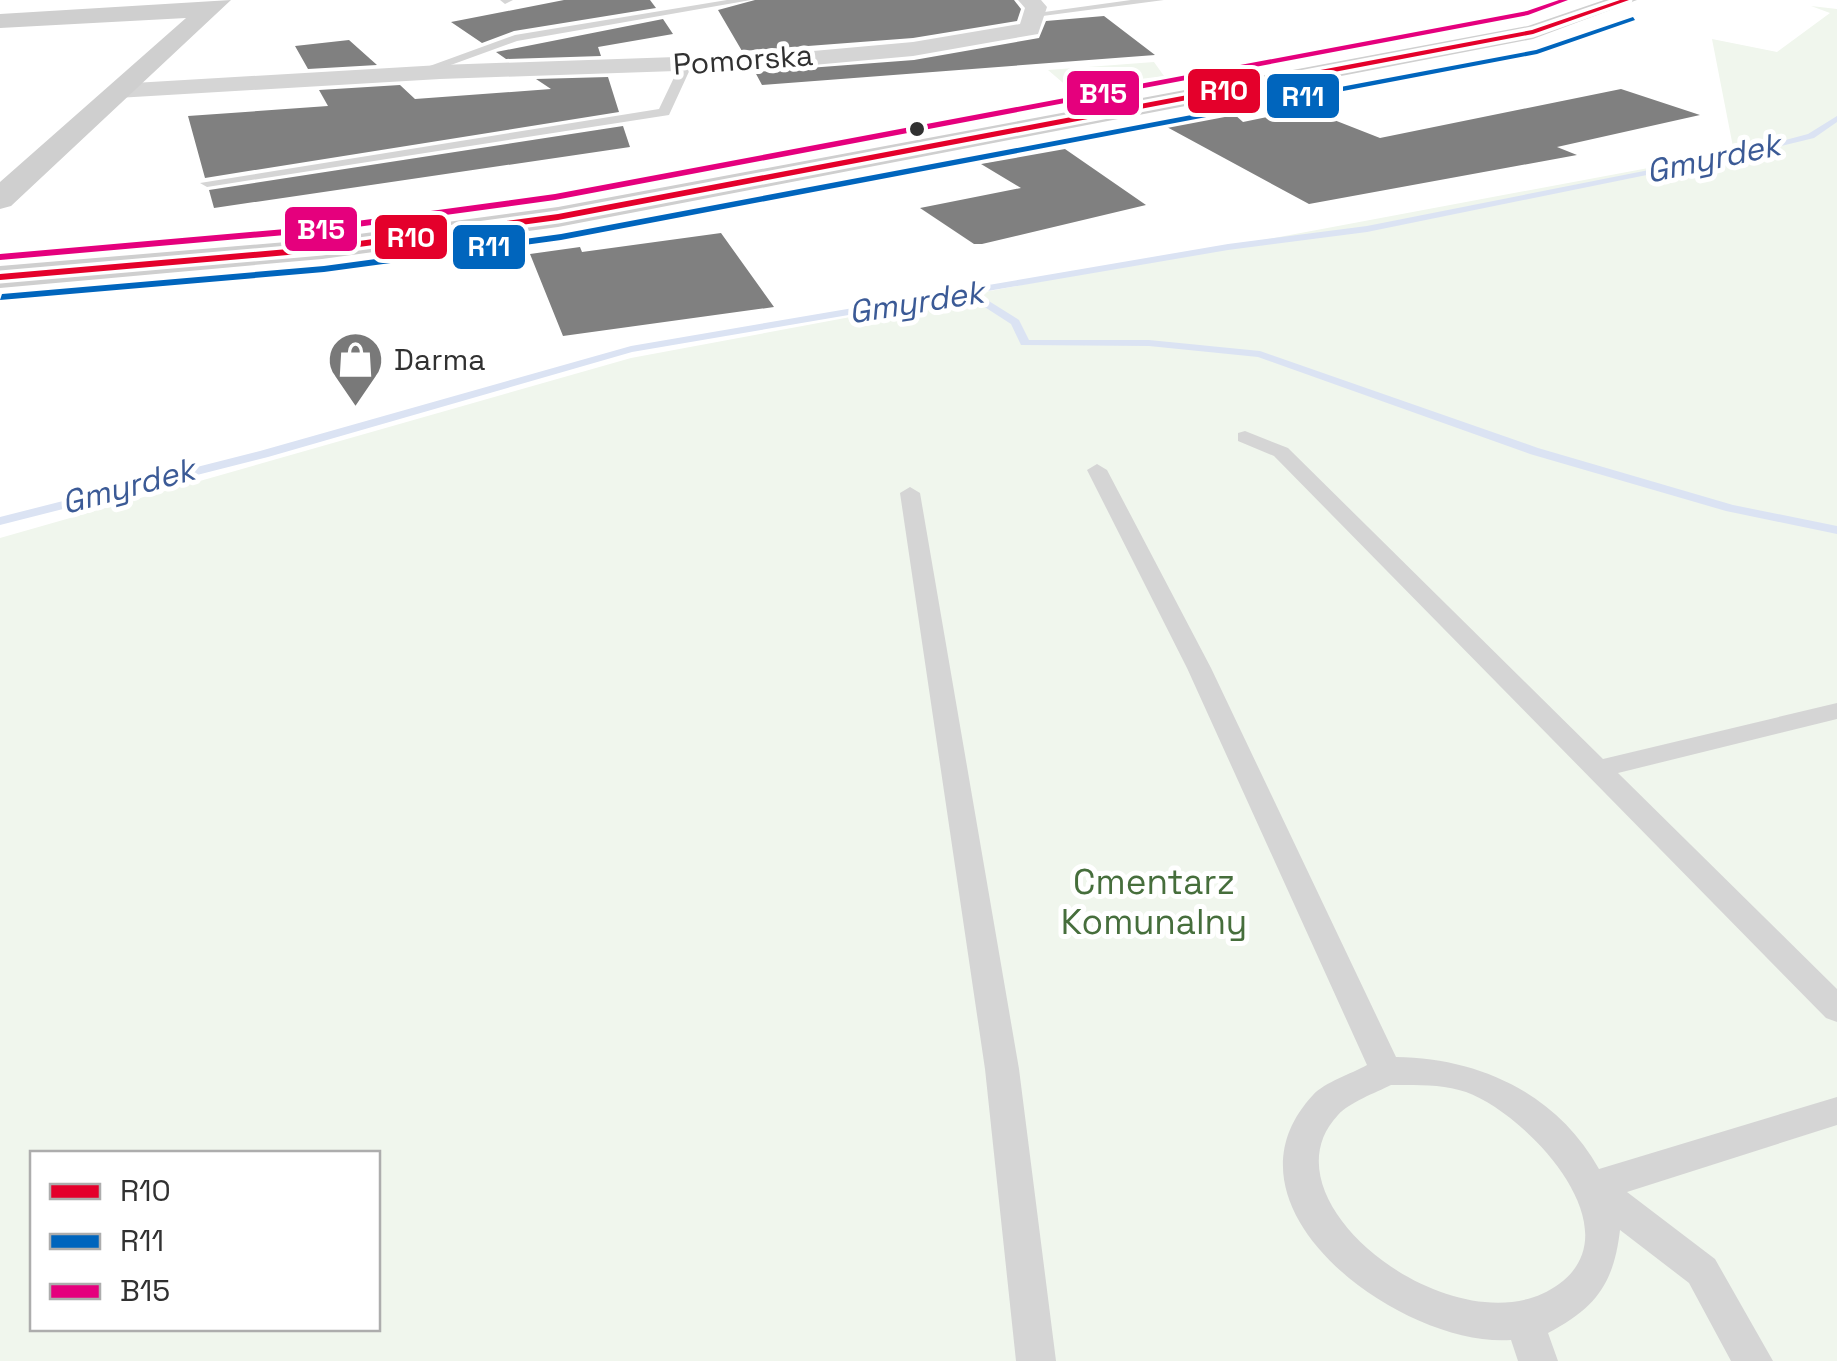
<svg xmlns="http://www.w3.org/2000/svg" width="1837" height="1361" font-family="'Space Grotesk',sans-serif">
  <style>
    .green { fill: #f0f6ed; fill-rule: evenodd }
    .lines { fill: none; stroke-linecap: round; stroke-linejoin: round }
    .stream { fill: #dbe3f3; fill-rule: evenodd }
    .building { fill: #808080 }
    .lane { fill: #d5d5d5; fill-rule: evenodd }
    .street { fill: #d5d5d5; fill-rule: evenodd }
    .secondary { fill: #cfcfcf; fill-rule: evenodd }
    .bus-1-casing { stroke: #fff; stroke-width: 7 }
    .bus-2-casing { stroke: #fff; stroke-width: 7 }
    .bus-3-casing { stroke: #fff; stroke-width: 7 }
    .bus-1 { fill: #e4002b; fill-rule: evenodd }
    .bus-2 { fill: #0065bd; fill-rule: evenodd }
    .bus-3 { fill: #e5007d; fill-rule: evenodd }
    .bus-dot { fill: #313131; stroke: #fff; stroke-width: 4 }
    .labels { text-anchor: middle; stroke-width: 10; stroke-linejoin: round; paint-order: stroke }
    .far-street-label { font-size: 30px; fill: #313131; stroke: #fff }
    .far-poi-label { font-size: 30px; fill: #313131; stroke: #fff; text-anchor: start }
    .far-water-label { font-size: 32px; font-style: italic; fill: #3b5a96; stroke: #fff }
    .park-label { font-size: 35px; fill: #466e3c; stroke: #fff }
    .line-badge { stroke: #fff; stroke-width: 4 }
    .badge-label { font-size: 28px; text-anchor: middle; font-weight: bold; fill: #fff }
  </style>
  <rect width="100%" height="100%" fill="#fff"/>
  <path class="green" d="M 1811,6 L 1837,9 L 1837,1361 L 0,1361 L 0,538 L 631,358 L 1734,152 L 1712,39 L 1777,52 L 1830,13 ZM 32,1154 L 378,1154 L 378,1328 L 32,1328 Z
    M 1154,62 L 1164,76 L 1069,88 L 1048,70 Z"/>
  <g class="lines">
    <path class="stream" d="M 1837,116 L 1837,122 L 1814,138 L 1740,156 L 1367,232 L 1228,250 L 976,293 L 1019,320 L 1029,340 L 1149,340 L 1260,351 L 1538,448 L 1733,505 L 1837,526 L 1837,534 L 1726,511 L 1530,454 L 1258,357 L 1149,346 L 1021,345 L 1011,324 L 966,295 L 632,352 L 268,457 L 0,525 L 0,517 L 260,451 L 631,346 L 1228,244 L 1367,226 L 1740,152 L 1808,134 Z"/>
  </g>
  <path class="building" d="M 564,0 L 650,0 L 656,8 L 514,31 L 482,43 L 451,22 Z
    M 755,0 L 1014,0 L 1021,9 L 1017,21 L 913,38 L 742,51 L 718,10 Z
    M 1104,16 L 1155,55 L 762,85 L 755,72 L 914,60 L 1039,38 L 1046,21 Z
    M 663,19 L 673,34 L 598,47 L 601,56 L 506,59 L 496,52 Z
    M 349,40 L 377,65 L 308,69 L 295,46 Z
    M 608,77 L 619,112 L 205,178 L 188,116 L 328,106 L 319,90 L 400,85 L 415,99 L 551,89 L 536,79 Z
    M 1621,89 L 1700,115 L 1557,147 L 1577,155 L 1309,204 L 1165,126 L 1234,114 L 1243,122 L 1306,109 L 1380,138 Z
    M 623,126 L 630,147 L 214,208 L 209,190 Z
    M 1065,149 L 1146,205 L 982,244 L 974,244 L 920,208 L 1021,188 L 981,164 Z
    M 721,233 L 774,307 L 563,336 L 530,254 L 580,247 L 582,252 Z"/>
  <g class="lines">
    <path class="lane" d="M 500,0 L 513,0 L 505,4 Z
      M 727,0 L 751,0 L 517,41 L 426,74 L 416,71 L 515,35 Z
      M 1131,0 L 1164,0 L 1035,17 L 1030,14 Z
      M 686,61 L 692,65 L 669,115 L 207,187 L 200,183 L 659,109 L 680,65 Z
      M 1245,431 L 1288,448 L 1603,759 L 1837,703 L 1837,719 L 1618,773 L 1837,989 L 1837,1022 L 1826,1018 L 1274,456 L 1238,441 L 1238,433 Z
      M 1097,464 L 1107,470 L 1211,668 L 1396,1057 C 1480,1058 1557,1094 1599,1169 L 1837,1097 L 1837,1125 L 1627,1192 L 1715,1259 L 1773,1361 L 1731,1361 L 1689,1283 L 1620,1230 C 1614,1283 1596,1308 1548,1333 L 1558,1361 L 1518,1361 L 1511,1340 C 1403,1348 1208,1208 1313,1095 C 1325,1082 1351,1074 1367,1065 L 1187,668 L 1087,470 ZM 1391,1085 C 1415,1085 1443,1084 1466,1092 C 1525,1113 1636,1228 1559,1284 C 1462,1356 1255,1203 1338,1115 C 1350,1102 1375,1093 1391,1085 Z
      M 910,487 L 920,493 L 1019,1069 L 1056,1361 L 1016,1361 L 985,1069 L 900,493 Z"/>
    <path class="street" d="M 1018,0 L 1041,0 L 1047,7 L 1038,34 L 913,56 L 791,67 L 440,79 L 117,98 L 105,91 L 117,84 L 440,65 L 791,53 L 913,42 L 1020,24 L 1025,8 Z"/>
    <path class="secondary" d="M 231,0 L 11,206 L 0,209 L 0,182 L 186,18 L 0,28 L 0,14 Z
      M 1604,0 L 1637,0 L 1533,39 L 558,227 L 322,259 L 0,288 L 0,266 L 322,239 L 558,207 L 1528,26 Z"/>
    <defs>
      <path id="bus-1" d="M 1620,0 L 1629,0 L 1533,34 L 558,220 L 322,252 L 0,280 L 0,274 L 322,246 L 558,214 L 1532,30 Z"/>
      <path id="bus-2" d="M 1633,17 L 1635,20 L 1537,54 L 561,240 L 324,272 L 0,300 L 2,294 L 324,266 L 561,234 L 1536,50 Z"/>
      <path id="bus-3" d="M 1559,0 L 1568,0 L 1528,15 L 555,200 L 320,232 L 0,260 L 0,254 L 320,226 L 555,194 L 1527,11 Z"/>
    </defs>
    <use href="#bus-1" class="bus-1-casing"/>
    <use href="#bus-2" class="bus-2-casing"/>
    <use href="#bus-3" class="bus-3-casing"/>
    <use href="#bus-1" class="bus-1"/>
    <use href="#bus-2" class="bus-2"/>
    <use href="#bus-3" class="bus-3"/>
  </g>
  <defs>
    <symbol id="shop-pin" viewBox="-11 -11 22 30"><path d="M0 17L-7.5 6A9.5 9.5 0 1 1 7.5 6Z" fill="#797979" stroke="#fff"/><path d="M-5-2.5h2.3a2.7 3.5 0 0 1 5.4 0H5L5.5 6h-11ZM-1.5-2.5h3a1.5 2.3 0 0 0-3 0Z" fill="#fff"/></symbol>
  </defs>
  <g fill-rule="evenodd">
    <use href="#shop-pin" x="324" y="328" width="63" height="86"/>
  </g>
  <circle class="bus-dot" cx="917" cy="129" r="9"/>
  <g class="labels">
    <g class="far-street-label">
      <text transform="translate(743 60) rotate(-4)" y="10">Pomorska</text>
    </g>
    <g class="far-poi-label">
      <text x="394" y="370">Darma</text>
    </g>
    <g class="far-water-label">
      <text transform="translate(1713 158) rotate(-12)" y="11">Gmyrdek</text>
      <text transform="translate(916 302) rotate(-9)" y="11">Gmyrdek</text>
      <text transform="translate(128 486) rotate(-15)" y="11">Gmyrdek</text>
    </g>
    <g class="park-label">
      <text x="1154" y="894">Cmentarz<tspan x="1154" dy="40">Komunalny</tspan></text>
    </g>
  </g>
  <g class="line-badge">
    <rect x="1186" y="67" width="76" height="48" rx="10" fill="#e4002b"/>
    <rect x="1065" y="69" width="76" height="48" rx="10" fill="#e5007d"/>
    <rect x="1265" y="72" width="76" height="48" rx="10" fill="#0065bd"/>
    <rect x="283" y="205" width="76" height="48" rx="10" fill="#e5007d"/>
    <rect x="373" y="213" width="76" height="48" rx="10" fill="#e4002b"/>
    <rect x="451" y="223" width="76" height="48" rx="10" fill="#0065bd"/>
  </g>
  <g class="badge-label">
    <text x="1224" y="100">R10</text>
    <text x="1103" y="103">B15</text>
    <text x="1303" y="106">R11</text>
    <text x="321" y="239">B15</text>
    <text x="411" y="247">R10</text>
    <text x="489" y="256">R11</text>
  </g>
  <rect x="30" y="1151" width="350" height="180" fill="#ffffff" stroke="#adadad" stroke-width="2.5"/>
  <rect x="50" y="1184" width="50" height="15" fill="#e4002b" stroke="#adadad" stroke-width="2.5"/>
  <text x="120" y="1201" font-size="30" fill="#313131">R10</text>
  <rect x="50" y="1234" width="50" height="15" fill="#0065bd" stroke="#adadad" stroke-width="2.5"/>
  <text x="120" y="1251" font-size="30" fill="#313131">R11</text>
  <rect x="50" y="1284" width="50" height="15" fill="#e5007d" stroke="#adadad" stroke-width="2.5"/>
  <text x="120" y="1301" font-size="30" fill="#313131">B15</text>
</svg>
